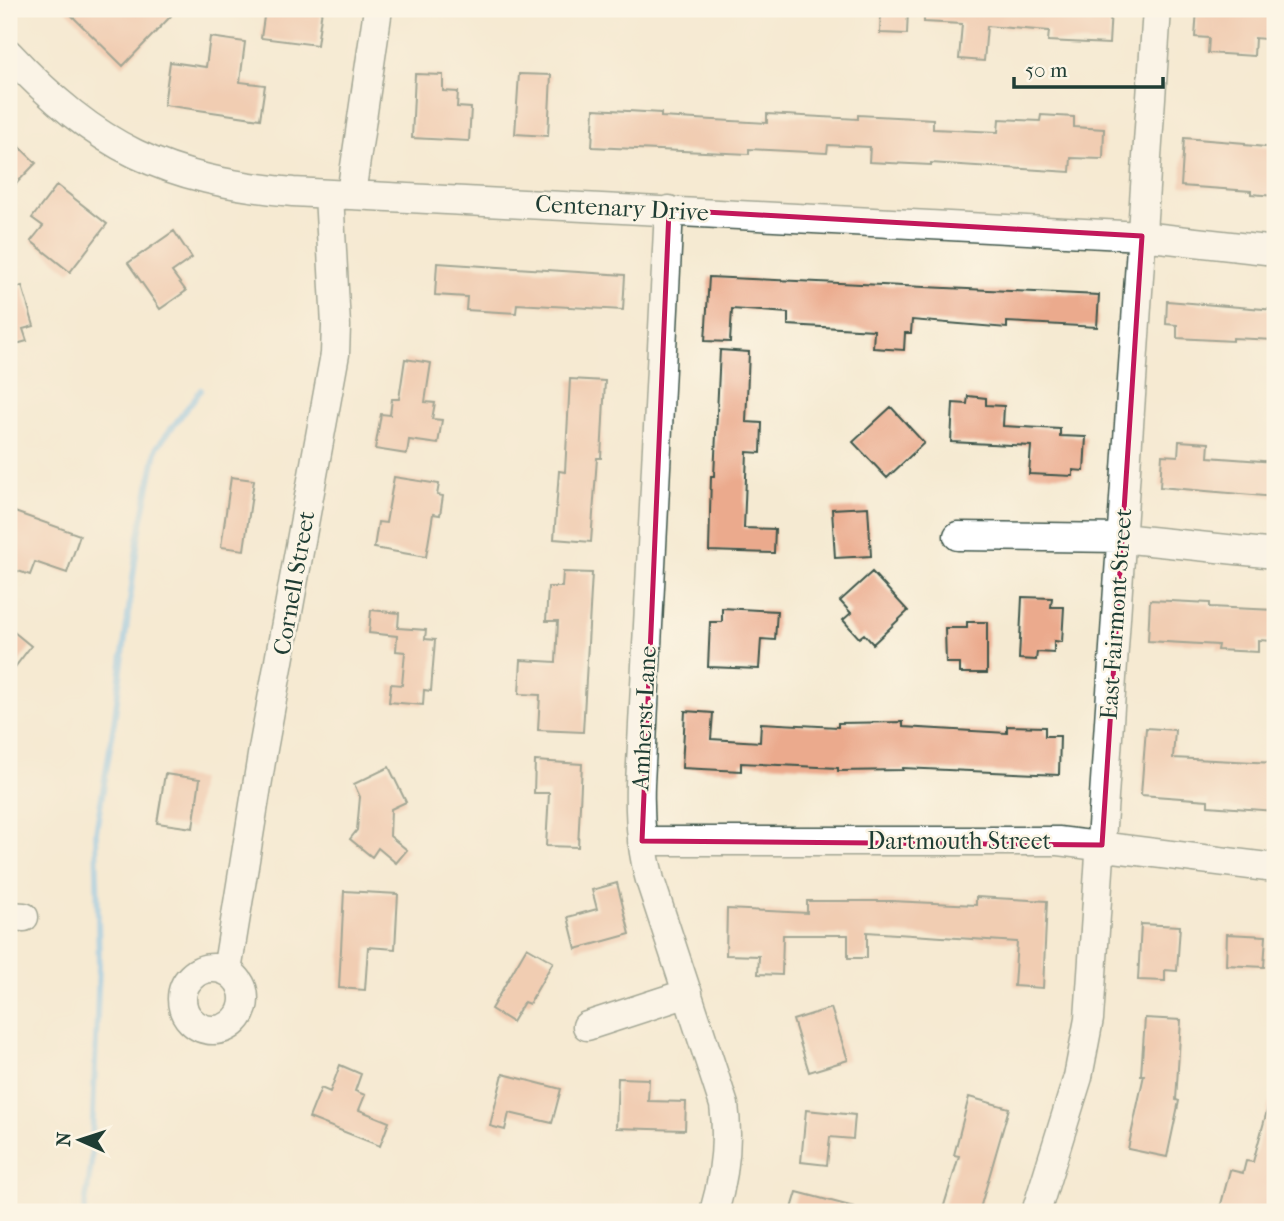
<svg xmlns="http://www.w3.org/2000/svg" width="1284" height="1221" font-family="'IM FELL French Canon',serif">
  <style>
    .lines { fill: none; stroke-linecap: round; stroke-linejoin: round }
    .stream { stroke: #74bcec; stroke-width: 6 }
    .building { fill: #ebaa8d }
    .minor-casing { stroke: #3f574c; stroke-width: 31 }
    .minor { stroke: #fff; stroke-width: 28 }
    .marked { fill: none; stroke: #c2185b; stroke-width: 5; stroke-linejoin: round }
    .labels { text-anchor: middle; stroke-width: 5; stroke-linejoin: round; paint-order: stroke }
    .street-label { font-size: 24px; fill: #1f3d34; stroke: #fcf5e5 }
  </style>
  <rect width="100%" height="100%" fill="#fcf5e5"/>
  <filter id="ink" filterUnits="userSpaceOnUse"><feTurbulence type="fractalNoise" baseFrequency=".0143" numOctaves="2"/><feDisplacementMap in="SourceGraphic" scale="14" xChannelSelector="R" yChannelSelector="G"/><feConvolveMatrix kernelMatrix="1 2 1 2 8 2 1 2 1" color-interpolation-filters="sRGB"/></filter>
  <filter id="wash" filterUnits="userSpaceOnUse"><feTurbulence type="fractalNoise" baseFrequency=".00686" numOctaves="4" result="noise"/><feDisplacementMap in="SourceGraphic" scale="28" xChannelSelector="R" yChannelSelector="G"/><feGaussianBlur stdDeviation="1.57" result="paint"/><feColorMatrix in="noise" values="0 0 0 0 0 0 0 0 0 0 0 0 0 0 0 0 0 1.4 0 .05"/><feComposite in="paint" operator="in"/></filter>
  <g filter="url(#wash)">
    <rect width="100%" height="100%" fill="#f5ead2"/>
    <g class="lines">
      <path class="stream" d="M 84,1212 L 91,1166 L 99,965 L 96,832 L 114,723 L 138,539 L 157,447 L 201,390"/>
    </g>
    <g id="blocks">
      <path class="building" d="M 65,9 L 164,9 L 171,16 L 123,66 Z
        M 288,9 L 322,9 L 317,45 L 261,38 L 265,10 L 287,13 Z
        M 881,9 L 908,9 L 907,34 L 880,33 Z
        M 924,9 L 1111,9 L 1109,44 L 1048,41 L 1049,31 L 987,26 L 984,61 L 959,59 L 962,24 L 924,22 Z
        M 1197,9 L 1241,11 L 1241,9 L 1275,9 L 1275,40 L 1255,38 L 1254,56 L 1208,53 L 1209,38 L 1195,37 Z
        M 210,37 L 245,42 L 240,82 L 265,85 L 260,119 L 164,105 L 170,62 L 206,67 Z
        M 415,74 L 443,75 L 443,91 L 458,92 L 457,107 L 471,108 L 469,141 L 412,138 Z
        M 519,74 L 551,75 L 548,136 L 515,134 Z
        M 594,109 L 661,113 L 661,117 L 767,123 L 767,114 L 858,119 L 858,115 L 933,119 L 933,129 L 998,132 L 999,119 L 1040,121 L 1041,115 L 1074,117 L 1074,127 L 1104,129 L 1103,159 L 1071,158 L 1070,172 L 931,163 L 931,165 L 869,162 L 870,147 L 828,145 L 827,153 L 749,149 L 749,154 L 592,147 Z
        M 9,137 L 36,163 L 9,191 Z
        M 1184,138 L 1245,143 L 1245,145 L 1275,148 L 1275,196 L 1251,194 L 1251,191 L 1181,186 Z
        M 57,185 L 107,224 L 70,272 L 31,241 L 43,226 L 32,218 Z
        M 174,231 L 192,258 L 172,272 L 186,291 L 160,309 L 128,263 Z
        M 437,263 L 625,275 L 623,310 L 517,304 L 516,313 L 466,310 L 467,297 L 435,295 Z
        M 709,277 L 1099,295 L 1097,327 L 1007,322 L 1007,328 L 912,320 L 911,333 L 905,333 L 904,350 L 873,348 L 874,330 L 788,325 L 788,313 L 732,309 L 730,342 L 705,341 Z
        M 22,286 L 34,326 L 23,329 L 27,341 L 9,346 L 9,290 Z
        M 1167,301 L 1275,310 L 1275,340 L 1233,338 L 1233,341 L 1177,338 L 1177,325 L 1166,324 Z
        M 720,350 L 749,352 L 746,422 L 762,423 L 761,453 L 747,452 L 744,528 L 775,529 L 774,553 L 709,551 L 711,476 L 714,476 Z
        M 405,359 L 431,363 L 425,402 L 435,403 L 432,419 L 442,420 L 438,444 L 409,440 L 407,454 L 375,449 L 381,414 L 390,415 L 392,399 L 399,399 Z
        M 570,379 L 605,381 L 601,458 L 597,458 L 591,542 L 554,539 L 559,471 L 565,472 Z
        M 968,396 L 986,398 L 986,405 L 1004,406 L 1003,426 L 1060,429 L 1060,436 L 1086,437 L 1084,471 L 1073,470 L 1073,476 L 1029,474 L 1031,446 L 951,442 L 953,403 L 967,404 Z
        M 891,407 L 924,443 L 887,478 L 853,442 Z
        M 1179,441 L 1209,443 L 1208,457 L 1275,462 L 1275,497 L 1160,487 L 1162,455 L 1178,456 Z
        M 231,477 L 254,480 L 244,550 L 221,547 Z
        M 394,477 L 439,484 L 437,495 L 443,496 L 440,515 L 433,514 L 426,557 L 374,548 L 378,522 L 386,523 Z
        M 868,507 L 871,556 L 835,558 L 832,509 Z
        M 9,510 L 80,535 L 67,573 L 35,562 L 30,575 L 9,568 Z
        M 563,572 L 592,573 L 583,732 L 538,730 L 540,695 L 519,694 L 521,660 L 556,662 L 558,621 L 546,621 L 548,587 L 562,587 Z
        M 872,572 L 908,611 L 873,644 L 864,634 L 859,638 L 843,620 L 851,613 L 840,601 Z
        M 1022,597 L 1052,598 L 1051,607 L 1064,607 L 1062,642 L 1054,641 L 1054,653 L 1037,652 L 1036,660 L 1019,659 Z
        M 1150,600 L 1210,603 L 1210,607 L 1275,610 L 1274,641 L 1258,640 L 1258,652 L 1217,650 L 1218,645 L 1148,641 Z
        M 722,608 L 777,611 L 775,640 L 761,639 L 759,669 L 708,667 L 710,622 L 722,622 Z
        M 371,610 L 399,613 L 398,628 L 426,630 L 425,639 L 435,640 L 431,691 L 424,690 L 423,705 L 389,702 L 391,684 L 402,685 L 405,652 L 396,651 L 397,636 L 369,633 Z
        M 967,622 L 987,622 L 987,673 L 960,673 L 960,663 L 946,663 L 945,628 L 967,628 Z
        M 9,628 L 31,646 L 9,675 Z
        M 685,711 L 713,713 L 711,739 L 760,742 L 761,723 L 838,727 L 838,723 L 903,722 L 903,727 L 1007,733 L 1007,726 L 1045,727 L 1045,736 L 1060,736 L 1059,775 L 903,768 L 903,770 L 838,771 L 838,768 L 741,763 L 741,771 L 682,768 Z
        M 1146,728 L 1175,730 L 1173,758 L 1275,763 L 1275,811 L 1208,806 L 1208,800 L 1141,795 Z
        M 535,761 L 582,764 L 578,847 L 546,846 L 549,793 L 534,793 Z
        M 389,767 L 406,802 L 391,809 L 390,836 L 407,850 L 396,863 L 378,848 L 372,857 L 350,839 L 357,830 L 360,797 L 354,784 Z
        M 165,774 L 200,779 L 193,828 L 157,823 Z
        M 617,883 L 630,934 L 576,949 L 568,917 L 597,909 L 592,890 Z
        M 344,891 L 398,894 L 395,949 L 368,947 L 365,990 L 339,988 Z
        M 976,897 L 1047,901 L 1043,988 L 1014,986 L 1017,942 L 867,932 L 867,958 L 848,958 L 848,935 L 783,935 L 782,975 L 758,974 L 759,956 L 726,955 L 727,909 L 807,913 L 807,901 L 891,901 L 976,905 Z
        M 1141,924 L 1180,926 L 1177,971 L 1165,970 L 1165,981 L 1138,980 Z
        M 1227,934 L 1266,936 L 1264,967 L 1226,965 Z
        M 527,947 L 553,962 L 529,1004 L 524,1002 L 512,1022 L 491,1009 Z
        M 831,1008 L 848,1060 L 809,1072 L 793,1020 Z
        M 1145,1018 L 1181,1020 L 1176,1100 L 1179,1101 L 1167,1157 L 1128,1149 L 1144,1075 L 1141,1075 Z
        M 340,1065 L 361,1074 L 355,1091 L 365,1095 L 359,1110 L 389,1122 L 380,1146 L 309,1118 L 321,1088 L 330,1092 Z
        M 503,1074 L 561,1089 L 552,1123 L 509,1113 L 505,1130 L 490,1126 Z
        M 618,1078 L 649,1079 L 648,1101 L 686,1102 L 685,1130 L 616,1128 Z
        M 969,1097 L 1009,1108 L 979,1212 L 942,1212 L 959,1156 L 954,1155 Z
        M 1270,1100 L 1275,1101 L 1275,1212 L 1219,1212 L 1230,1170 L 1243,1173 L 1246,1161 L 1253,1162 Z
        M 806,1110 L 855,1115 L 853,1139 L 830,1137 L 827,1165 L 801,1162 Z
        M 797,1192 L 854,1207 L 853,1212 L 791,1212 Z"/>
    </g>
  </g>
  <g filter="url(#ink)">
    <use href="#blocks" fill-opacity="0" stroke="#3f574c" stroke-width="2"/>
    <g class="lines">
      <defs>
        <path id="minor" d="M 9,54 C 97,148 164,180 293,192 L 1142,236 L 1275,251
          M 351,194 L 378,9
          M 669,210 L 640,784 C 639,817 641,848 650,880 L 724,1105 C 729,1141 724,1178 714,1212
          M 958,536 L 1121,538 L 1275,554
          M 642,841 L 1058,841 L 1275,868
          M 9,916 L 24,917
          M182 999a31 31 0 1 1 62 0a31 31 0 1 1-62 0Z
          M 227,971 L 263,749 L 335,354 L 336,326 L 329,194
          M 587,1026 L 688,993
          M 1036,1212 L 1078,1077 L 1089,1019 L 1157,9"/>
      </defs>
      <use href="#minor" class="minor-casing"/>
      <use href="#minor" class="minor"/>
    </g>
  </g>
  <path d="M0 0H1284V1221H0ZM 669,210 L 1142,236 L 1102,845 L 642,841 Z" fill="#f5ead2" fill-opacity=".55" fill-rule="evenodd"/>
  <path class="marked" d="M 669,210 L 1142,236 L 1102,845 L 642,841 Z"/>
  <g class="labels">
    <g class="street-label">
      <text transform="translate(622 208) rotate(3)" y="8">Centenary Drive</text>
      <text transform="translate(294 583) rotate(-80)" y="8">Cornell Street</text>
      <text transform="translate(1116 614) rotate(-86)" y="8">East Fairmont Street</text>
      <text transform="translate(644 718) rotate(-87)" y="8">Amherst Lane</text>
      <text x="959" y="849">Dartmouth Street</text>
    </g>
  </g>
  <rect width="1284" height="1221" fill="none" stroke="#fcf5e5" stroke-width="35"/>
  <g transform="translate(80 1140) rotate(273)" stroke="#fcf5e5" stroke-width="5" paint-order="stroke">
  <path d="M0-5L12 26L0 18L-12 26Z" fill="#1f3d34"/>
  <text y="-10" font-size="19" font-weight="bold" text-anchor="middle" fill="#1f3d34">N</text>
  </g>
  <path d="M1014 77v10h149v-10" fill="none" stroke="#1f3d34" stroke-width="3.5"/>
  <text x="1025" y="77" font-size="21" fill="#1f3d34" stroke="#fcf5e5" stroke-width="5" paint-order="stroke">50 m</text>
</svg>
